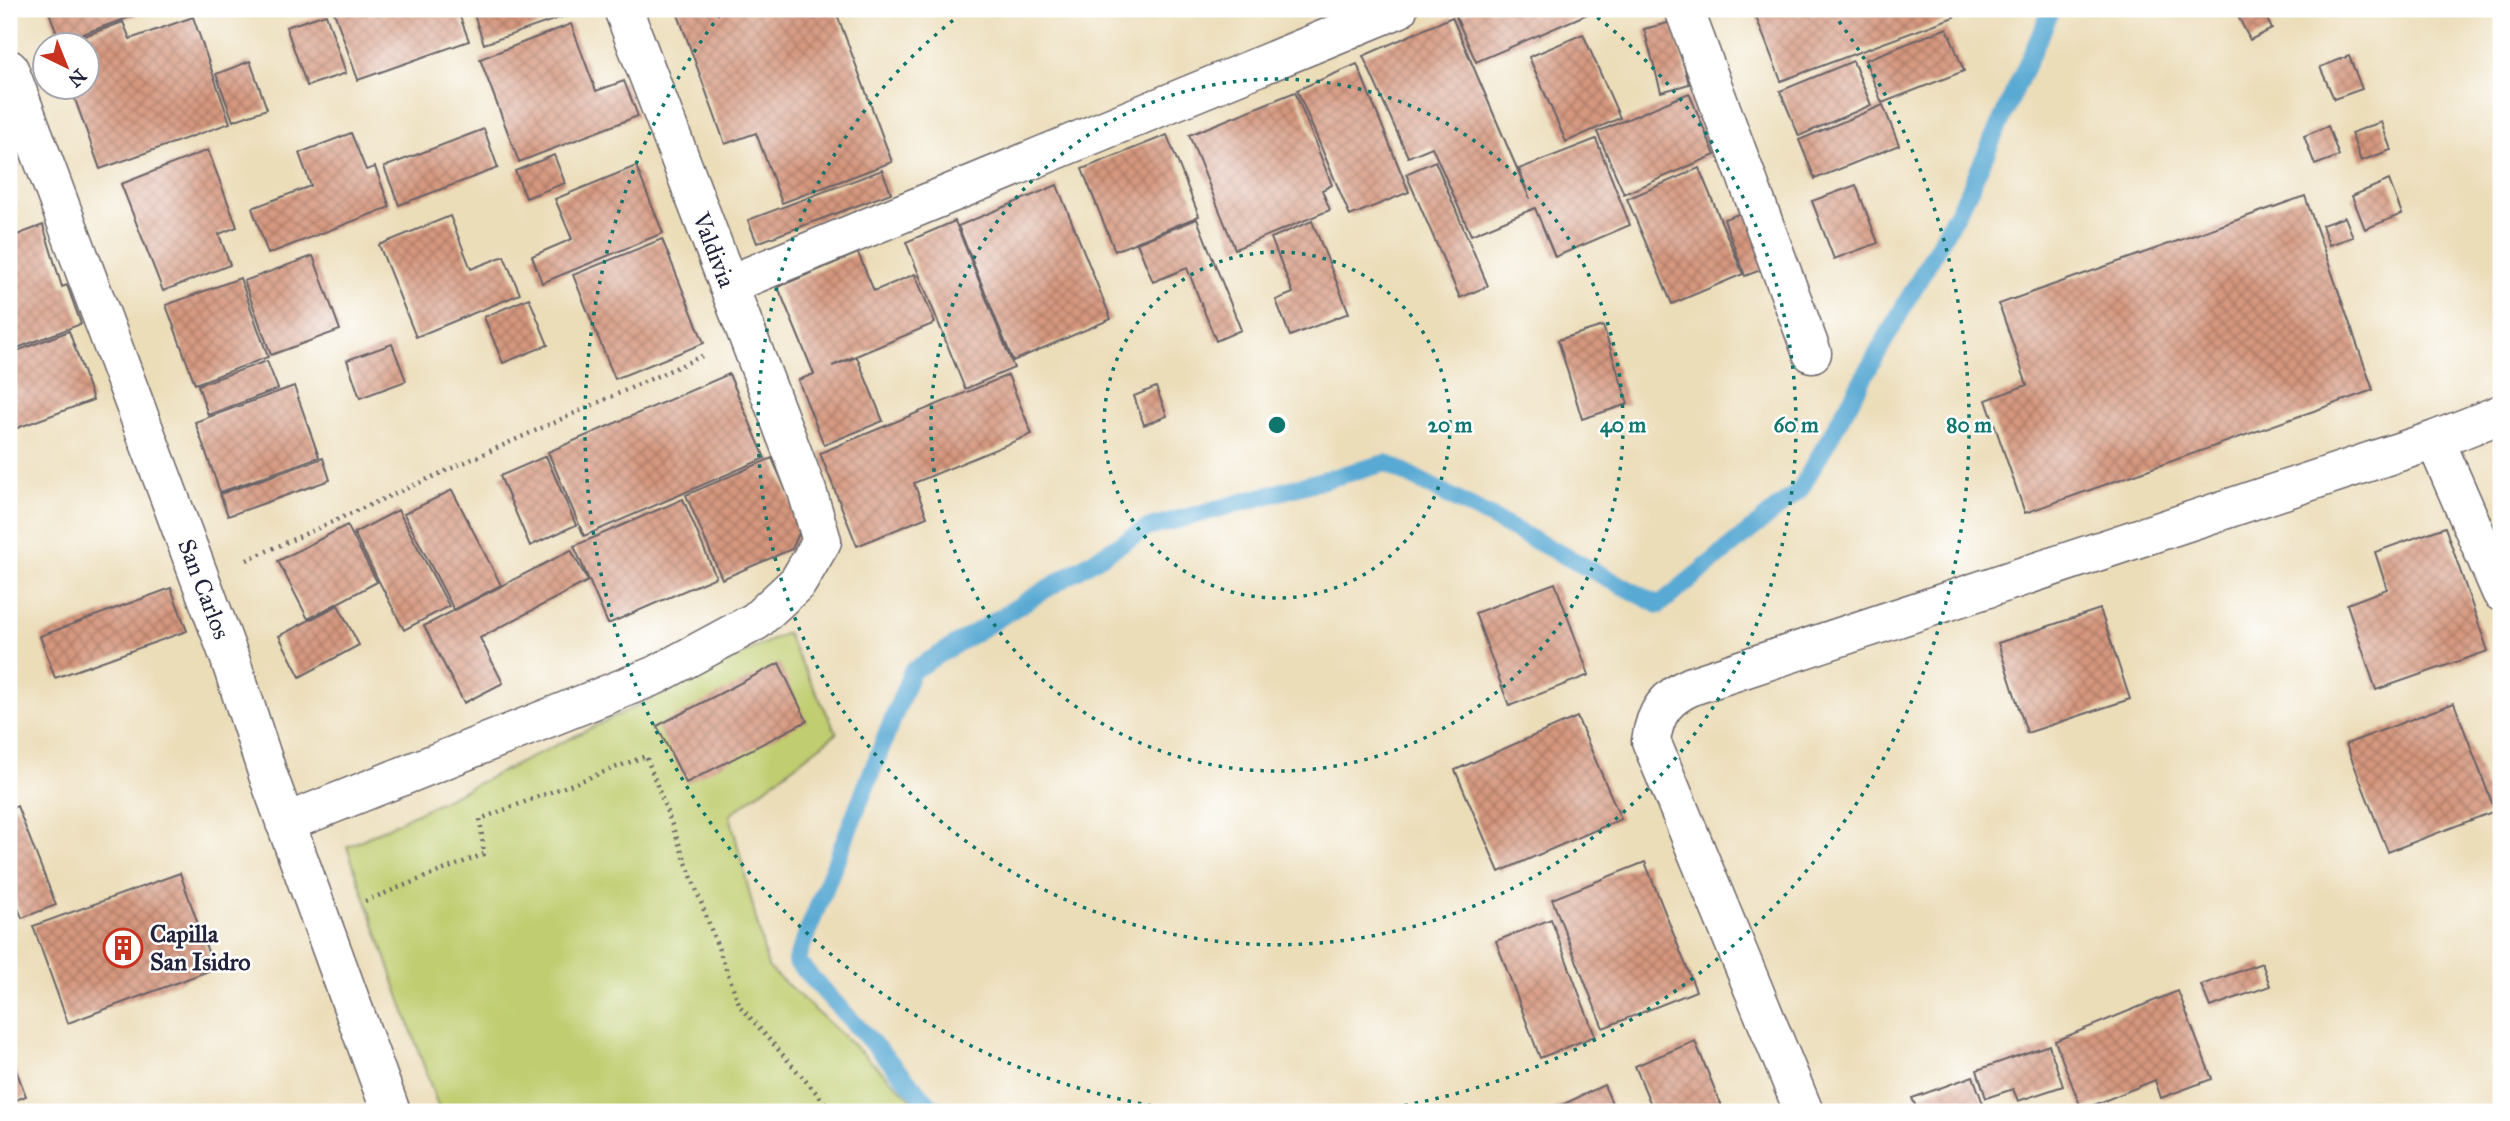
<svg xmlns="http://www.w3.org/2000/svg" width="2510" height="1121" font-family="'IM FELL Great Primer',serif">
  <style>
    .park { fill: #c0cd6f; stroke: #717855; stroke-width: 2 }
    .lines { fill: none; stroke-linecap: round; stroke-linejoin: round }
    .stream { stroke: #59a9d3; stroke-width: 18 }
    .building { fill: url(#building-cross-hatch) }
    .street-casing { stroke: #696367; stroke-width: 41 }
    .path { stroke: #696367; stroke-width: 4.5; stroke-dasharray: 2 5; stroke-linecap: butt }
    .street { stroke: #fff; stroke-width: 38 }
    .ring { fill: none; stroke: #0f766e; stroke-width: 3.5; stroke-dasharray: 3.5 7 }
    .labels { text-anchor: middle; stroke-width: 5; stroke-linejoin: round; paint-order: stroke }
    .street-label { font-size: 24px; fill: #22223b; stroke: #fff }
    .poi-label { font-size: 24px; font-weight: bold; fill: #22223b; stroke: #fff; text-anchor: start }
    .centre { fill: #0f766e; stroke: #fff; stroke-width: 3.5 }
    .ring-label { font-size: 21px; text-anchor: middle; font-weight: bold; fill: #0f766e; stroke: #fff; stroke-width: 5; stroke-linejoin: round; paint-order: stroke }
  </style>
  <defs>
    <pattern id="building-cross-hatch" width="8" height="8" patternUnits="userSpaceOnUse" patternTransform="scale(1.75)"><rect width="8" height="8" fill="#d6977e"/><path d="M0 0l8 8M0 8l8-8" fill="none" stroke="#ad7b68"/></pattern>
  </defs>
  <rect width="100%" height="100%" fill="#fff"/>
  <filter id="ink" filterUnits="userSpaceOnUse"><feTurbulence type="fractalNoise" baseFrequency=".0143" numOctaves="2"/><feDisplacementMap in="SourceGraphic" scale="14" xChannelSelector="R" yChannelSelector="G"/><feConvolveMatrix kernelMatrix="1 2 1 2 8 2 1 2 1" color-interpolation-filters="sRGB"/></filter>
  <filter id="wash" filterUnits="userSpaceOnUse"><feTurbulence type="fractalNoise" baseFrequency=".00686" numOctaves="4" result="noise"/><feDisplacementMap in="SourceGraphic" scale="28" xChannelSelector="R" yChannelSelector="G"/><feGaussianBlur stdDeviation="1.57" result="paint"/><feColorMatrix in="noise" values="0 0 0 0 0 0 0 0 0 0 0 0 0 0 0 0 0 1.4 0 .05"/><feComposite in="paint" operator="in"/></filter>
  <g filter="url(#wash)">
    <rect width="100%" height="100%" fill="#ecddb9"/>
    <path class="park" d="M 786,633 L 837,733 L 730,815 L 768,967 L 926,1112 L 440,1112 L 347,847 Z"/>
    <g class="lines">
      <path class="stream" d="M 943,1112 L 932,1107 L 796,961 L 912,671 L 1147,528 L 1386,463 L 1659,605 L 1800,490 L 1968,193 L 2052,9"/>
    </g>
    <g id="blocks">
      <path class="building" d="M 48,9 L 153,9 L 60,42 Z
        M 333,9 L 457,9 L 469,41 L 358,80 Z
        M 472,9 L 572,9 L 574,13 L 484,44 Z
        M 676,9 L 835,9 L 892,162 L 782,203 L 756,133 L 725,144 Z
        M 1476,9 L 1599,9 L 1476,62 L 1456,17 Z
        M 1753,9 L 1951,9 L 1954,17 L 1781,81 Z
        M 2253,9 L 2262,9 L 2272,29 L 2250,40 L 2238,16 Z
        M 326,14 L 346,73 L 307,86 L 286,27 Z
        M 193,17 L 230,123 L 100,169 L 71,88 L 88,88 L 88,46 L 59,45 L 123,22 L 130,39 Z
        M 1452,17 L 1530,199 L 1519,169 L 1596,139 L 1630,225 L 1555,257 L 1535,208 L 1471,235 L 1432,147 L 1408,157 L 1363,56 Z
        M 1672,22 L 1689,84 L 1661,92 L 1644,29 Z
        M 571,24 L 596,91 L 624,81 L 638,116 L 519,162 L 480,59 Z
        M 1947,28 L 1964,71 L 1882,103 L 1865,60 Z
        M 1583,34 L 1620,118 L 1566,142 L 1529,57 Z
        M 2349,56 L 2362,89 L 2334,99 L 2320,67 Z
        M 250,61 L 267,109 L 233,121 L 216,74 Z
        M 1853,61 L 1871,105 L 1799,136 L 1780,91 Z
        M 1357,64 L 1409,192 L 1350,216 L 1297,90 Z
        M 1295,92 L 1332,185 L 1322,190 L 1330,210 L 1235,249 L 1189,135 Z
        M 1689,93 L 1715,155 L 1624,194 L 1597,132 Z
        M 1883,105 L 1899,145 L 1815,179 L 1799,140 Z
        M 2381,122 L 2391,150 L 2361,161 L 2351,133 Z
        M 2328,126 L 2339,156 L 2315,165 L 2304,136 Z
        M 484,129 L 498,168 L 399,205 L 384,167 Z
        M 351,133 L 366,170 L 375,167 L 390,207 L 268,254 L 252,208 L 311,186 L 299,153 Z
        M 1167,135 L 1199,216 L 1115,251 L 1082,169 Z
        M 208,150 L 237,227 L 219,234 L 230,265 L 163,291 L 121,184 Z
        M 554,155 L 565,183 L 526,198 L 515,171 Z
        M 1435,161 L 1488,286 L 1460,298 L 1406,174 Z
        M 636,166 L 663,233 L 542,283 L 532,256 L 572,239 L 555,199 Z
        M 1699,168 L 1743,274 L 1672,304 L 1627,199 Z
        M 882,170 L 891,193 L 757,243 L 748,220 Z
        M 2389,180 L 2402,214 L 2365,229 L 2352,196 Z
        M 1057,185 L 1111,319 L 1013,361 L 958,226 Z
        M 1856,185 L 1878,243 L 1834,259 L 1812,201 Z
        M 2305,196 L 2373,390 L 2025,513 L 1986,400 L 2027,385 L 1999,304 Z
        M 1747,211 L 1769,267 L 1745,276 L 1724,219 Z
        M 450,216 L 471,269 L 504,256 L 520,294 L 416,337 L 379,245 Z
        M 2345,217 L 2353,237 L 2329,245 L 2322,225 Z
        M 1197,219 L 1241,330 L 1216,341 L 1187,268 L 1153,282 L 1137,243 Z
        M 955,221 L 1014,368 L 965,389 L 906,242 Z
        M 1312,221 L 1349,313 L 1290,336 L 1276,300 L 1293,293 L 1271,238 Z
        M 43,225 L 62,287 L 67,285 L 81,324 L 9,351 L 9,238 Z
        M 662,239 L 704,343 L 615,379 L 573,275 Z
        M 858,253 L 874,291 L 915,274 L 935,323 L 832,366 L 857,357 L 883,421 L 824,445 L 798,380 L 814,374 L 778,287 Z
        M 313,256 L 340,330 L 271,355 L 244,281 Z
        M 240,278 L 268,357 L 195,384 L 166,305 Z
        M 529,298 L 548,345 L 503,363 L 484,317 Z
        M 1603,326 L 1628,404 L 1582,419 L 1558,340 Z
        M 69,331 L 93,400 L 9,431 L 9,354 Z
        M 392,344 L 406,381 L 360,398 L 347,360 Z
        M 267,361 L 278,389 L 208,415 L 198,385 Z
        M 729,374 L 765,458 L 584,536 L 548,452 Z
        M 1008,375 L 1032,434 L 914,483 L 927,517 L 857,546 L 820,453 Z
        M 294,386 L 319,457 L 220,492 L 195,422 Z
        M 1156,387 L 1167,416 L 1144,425 L 1134,396 Z
        M 546,456 L 576,525 L 530,546 L 500,476 Z
        M 323,458 L 330,480 L 228,516 L 220,494 Z
        M 772,458 L 802,527 L 792,549 L 722,579 L 686,495 Z
        M 452,490 L 501,585 L 454,610 L 404,514 Z
        M 683,499 L 716,577 L 608,624 L 574,546 Z
        M 398,510 L 449,606 L 404,630 L 354,533 Z
        M 347,525 L 377,582 L 308,619 L 278,561 Z
        M 2445,527 L 2488,651 L 2376,690 L 2347,604 L 2387,589 L 2375,552 Z
        M 571,550 L 588,581 L 480,638 L 503,683 L 464,703 L 424,626 Z
        M 1555,583 L 1589,675 L 1509,706 L 1475,613 Z
        M 171,588 L 187,631 L 55,678 L 40,636 Z
        M 338,605 L 359,645 L 300,677 L 279,636 Z
        M 2100,609 L 2130,699 L 2027,733 L 1998,643 Z
        M 779,663 L 807,721 L 686,783 L 657,726 Z
        M 2454,703 L 2495,811 L 2388,852 L 2346,744 Z
        M 1577,717 L 1621,819 L 1499,872 L 1455,770 Z
        M 17,806 L 56,905 L 22,918 L 9,885 L 9,809 Z
        M 1645,862 L 1696,991 L 1603,1028 L 1552,899 Z
        M 180,873 L 214,969 L 68,1023 L 33,926 Z
        M 1551,919 L 1595,1036 L 1540,1058 L 1496,941 Z
        M 2262,963 L 2270,986 L 2210,1007 L 2201,985 Z
        M 2178,991 L 2212,1079 L 2161,1098 L 2155,1080 L 2082,1110 L 2055,1041 Z
        M 1695,1041 L 1724,1112 L 1654,1112 L 1635,1066 Z
        M 2049,1045 L 2063,1086 L 2018,1101 L 2013,1089 L 1986,1098 L 1977,1070 Z
        M 9,1052 L 26,1096 L 9,1103 Z
        M 1973,1076 L 1986,1112 L 1918,1112 L 1912,1098 Z
        M 1604,1085 L 1612,1103 L 1598,1112 L 1547,1112 Z"/>
    </g>
  </g>
  <g filter="url(#ink)">
    <use href="#blocks" fill-opacity="0" stroke="#696367" stroke-width="2"/>
    <g class="lines">
      <defs>
        <path id="street" d="M 1684,9 L 1812,353
          M 9,69 L 229,656 L 268,775 L 391,1112
          M 728,285 L 1398,9
          M 2435,440 L 2501,592
          M 285,823 L 656,675 L 756,621 L 798,582 L 822,541 L 807,491 L 623,9
          M 1804,1112 L 1651,741 C 1655,712 1666,697 1692,686 L 2435,440 L 2501,414"/>
      </defs>
      <use href="#street" class="street-casing"/>
      <path class="path" d="M 247,560 L 702,356
        M 365,901 L 484,854 L 480,819 L 646,756 L 740,1006 L 833,1112"/>
      <use href="#street" class="street"/>
    </g>
  </g>
  <g class="ring">
    <circle cx="1277" cy="425" r="173"/>
    <circle cx="1277" cy="425" r="346"/>
    <path d="M1589 11A519 519 0 1 1 965 11"/>
    <path d="M1193 1112A692 692 0 0 1 721 13M1833 13A692 692 0 0 1 1361 1112"/>
  </g>
  <defs>
    <symbol id="building-ring" viewBox="-11 -11 22 22"><circle r="9.5" fill="#fff" stroke="#c8321e" stroke-width="1.5"/><path d="M-4-6H4V6H1V3H-1V6H-4ZM-2.5-4.3h1.7v1.8h-1.7ZM.8-4.3h1.7v1.8H.8ZM-2.5-1h1.7V.8h-1.7ZM.8-1h1.7V.8H.8Z" fill="#c8321e"/></symbol>
  </defs>
  <g fill-rule="evenodd">
    <use href="#building-ring" x="101" y="926" width="44" height="44"/>
  </g>
  <g class="labels">
    <g class="street-label">
      <text transform="translate(714 250) rotate(69)" y="8">Valdivia</text>
      <text transform="translate(204 589) rotate(69)" y="8">San Carlos</text>
    </g>
    <g class="poi-label">
      <text x="150" y="942">Capilla<tspan x="150" dy="28">San Isidro</tspan></text>
    </g>
  </g>
  <circle cx="1277" cy="425" r="10" class="centre"/>
  <g class="ring-label">
    <text x="1450" y="432">20 m</text>
    <text x="1623" y="432">40 m</text>
    <text x="1796" y="432">60 m</text>
    <text x="1969" y="432">80 m</text>
  </g>
  <rect width="2510" height="1121" fill="none" stroke="#fff" stroke-width="35"/>
  <g transform="translate(66 66) rotate(137)"><circle r="33" fill="#ffffff" stroke="#a7a7b1" stroke-width="2"/>
  <path d="M0-5L12 26L0 18L-12 26Z" fill="#c8321e"/>
  <text y="-10" font-size="19" font-weight="bold" text-anchor="middle" fill="#22223b">N</text>
  </g>
</svg>
